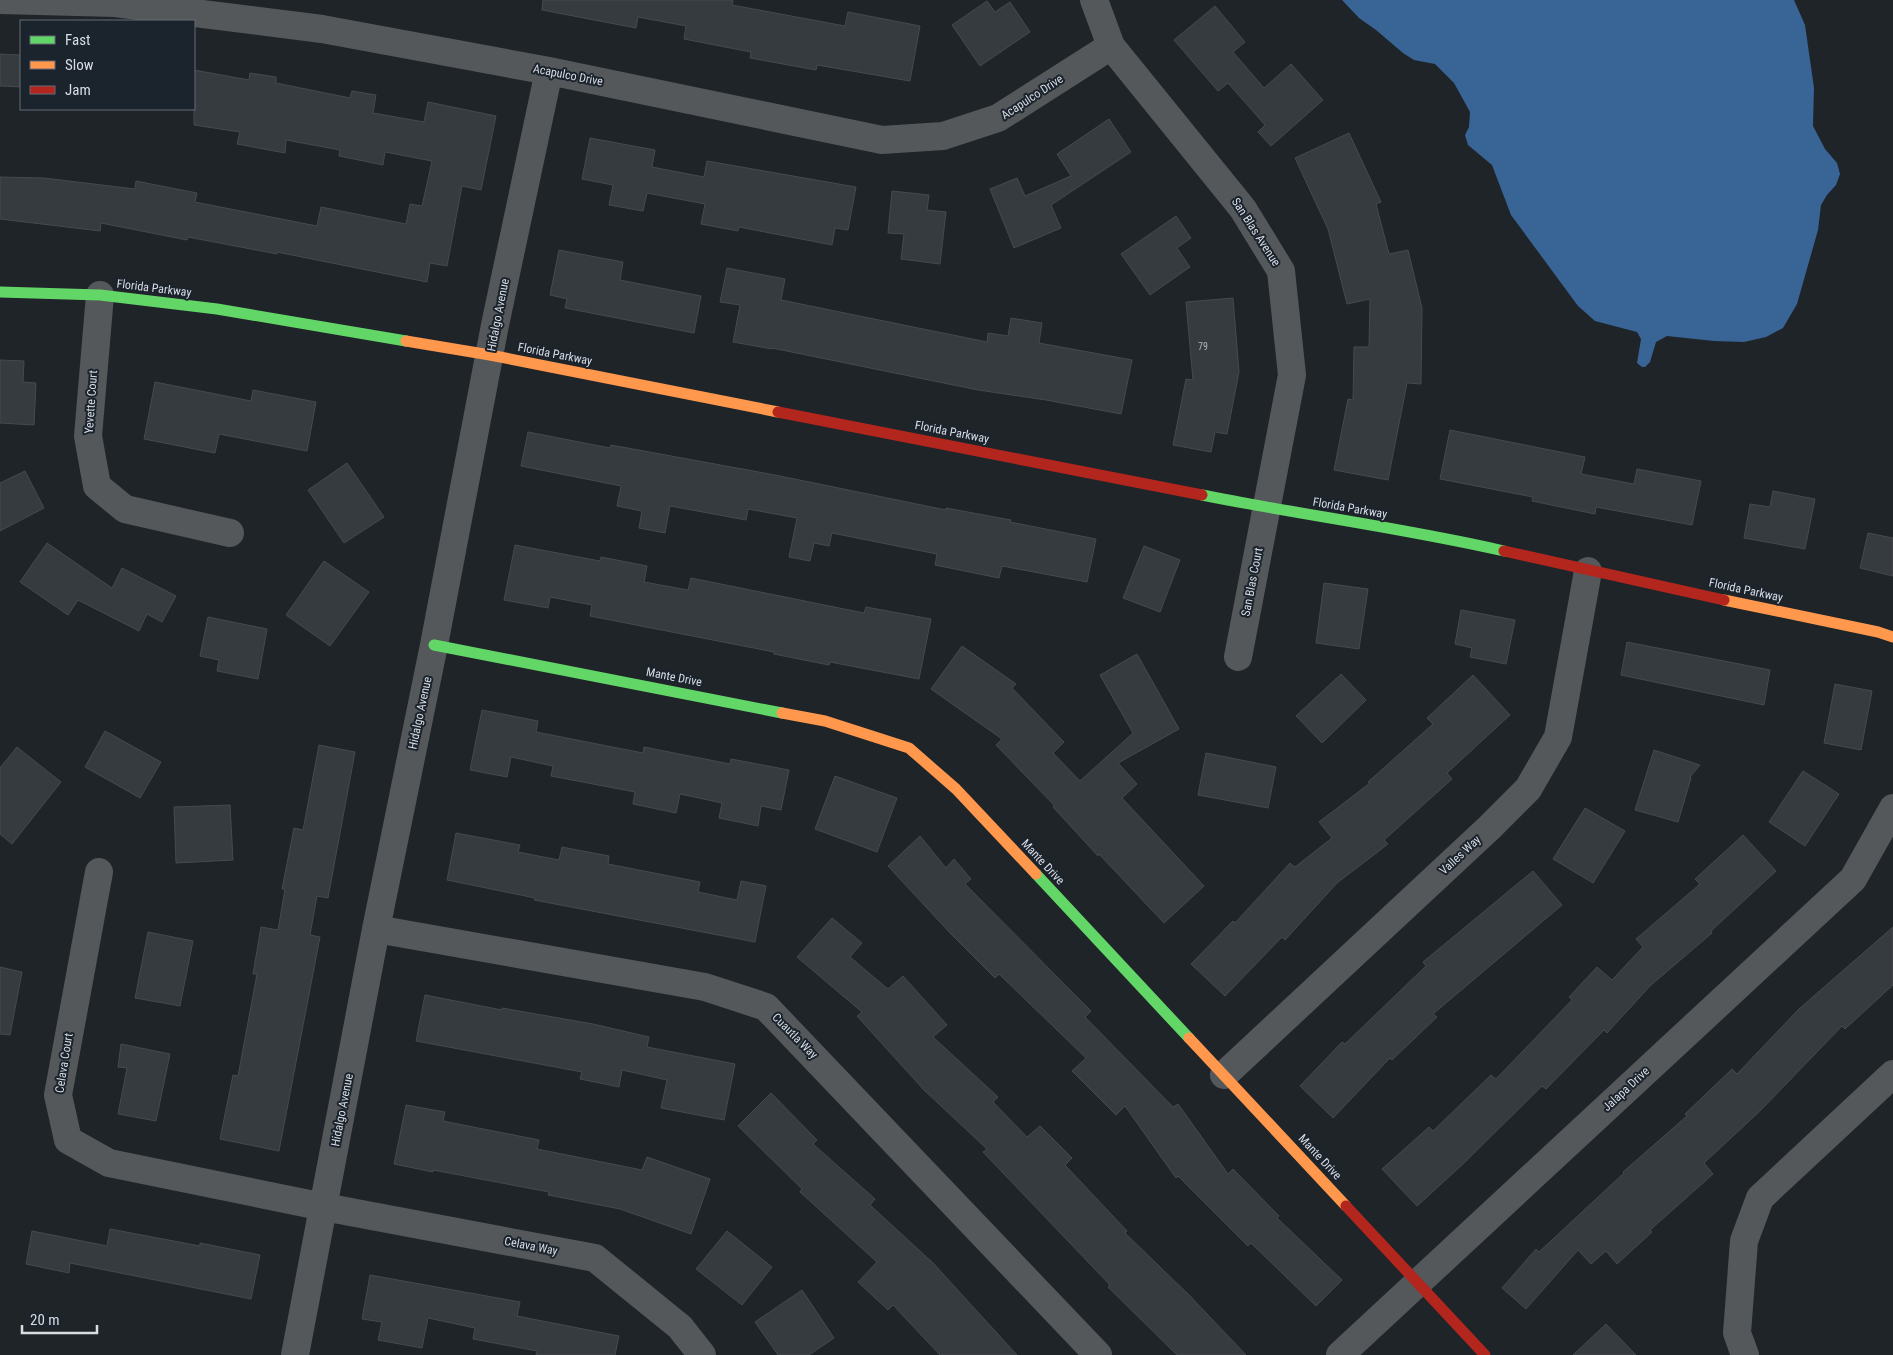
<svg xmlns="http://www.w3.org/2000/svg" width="1893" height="1355" font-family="'Roboto Condensed',sans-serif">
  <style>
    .water { fill: #396496 }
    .building { fill: #363b40; stroke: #464a4e }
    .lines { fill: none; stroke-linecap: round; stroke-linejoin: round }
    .street { stroke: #55585a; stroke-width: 28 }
    .fast { stroke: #63d668; stroke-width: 11 }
    .slow { stroke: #ff974d; stroke-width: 11 }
    .jam { stroke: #b3261e; stroke-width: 11 }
    .labels { text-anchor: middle; stroke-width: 4; stroke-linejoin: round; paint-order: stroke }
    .number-label { font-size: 10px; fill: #b0b4bb }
    .street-label { font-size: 12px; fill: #d8dde4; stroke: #1b232d }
  </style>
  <rect width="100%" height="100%" fill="#1f2429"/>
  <path class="water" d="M 1342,0 L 1794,0 L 1805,25 L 1814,88 L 1813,126 L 1825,149 L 1837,163 L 1840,174 L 1836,185 L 1827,195 L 1821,205 L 1818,230 L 1797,304 L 1783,328 L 1766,337 L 1744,342 L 1714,341 L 1667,336 L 1656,342 L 1650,362 L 1645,367 L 1642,367 L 1637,363 L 1641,339 L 1637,332 L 1595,321 L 1578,306 L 1511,215 L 1492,165 L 1468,145 L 1465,135 L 1469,127 L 1470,112 L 1454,83 L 1435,64 L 1414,60 L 1403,53 L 1376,30 L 1359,18 Z"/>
  <path class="building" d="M 543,0 L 733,0 L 732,5 L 845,26 L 848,12 L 920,26 L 910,81 L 817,65 L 816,70 L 750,58 L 751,52 L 684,39 L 686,26 L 638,17 L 636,28 L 542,10 Z
    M 987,1 L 995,12 L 1010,2 L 1030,32 L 980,66 L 952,25 Z
    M 1215,6 L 1245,42 L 1233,52 L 1264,88 L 1291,64 L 1323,100 L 1271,146 L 1258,132 L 1265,125 L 1228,83 L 1218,91 L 1174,40 Z
    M 0,54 L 21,55 L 21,87 L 0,86 Z
    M 194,70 L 249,80 L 250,73 L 276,77 L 276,83 L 350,98 L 352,91 L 376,95 L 373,113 L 424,122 L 428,102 L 496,116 L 481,190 L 462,186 L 447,266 L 430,263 L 427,282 L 277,252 L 277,254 L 188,237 L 187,240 L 101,223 L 100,231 L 0,219 L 0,177 L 44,178 L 135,189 L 136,181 L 197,193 L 195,202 L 317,226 L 321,207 L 406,224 L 410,204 L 422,206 L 432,161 L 385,152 L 383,165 L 339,156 L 340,150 L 286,140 L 285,153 L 237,144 L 240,132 L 194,125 Z
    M 1109,119 L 1131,152 L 1051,205 L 1061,228 L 1014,248 L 990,189 L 1017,178 L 1025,196 L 1071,176 L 1057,154 Z
    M 1349,133 L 1381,202 L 1376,204 L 1389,254 L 1408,250 L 1422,308 L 1421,384 L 1407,383 L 1388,480 L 1334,470 L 1348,399 L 1353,400 L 1354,347 L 1369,347 L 1370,299 L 1347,304 L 1328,229 L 1295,158 Z
    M 590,138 L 655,150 L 652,167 L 704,177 L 707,161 L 856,187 L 848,230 L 835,228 L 832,245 L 739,227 L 738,231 L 701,224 L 705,204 L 647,193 L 643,211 L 609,205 L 613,185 L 582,179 Z
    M 892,191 L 929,195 L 927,210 L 946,212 L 940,264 L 901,259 L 904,234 L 888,233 Z
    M 1176,216 L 1191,238 L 1177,248 L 1190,267 L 1150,295 L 1121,254 Z
    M 559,250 L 623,262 L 620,280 L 701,296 L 694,333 L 565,308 L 567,299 L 550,295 Z
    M 727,268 L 785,279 L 781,300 L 987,342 L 988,333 L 1008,336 L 1011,318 L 1042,323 L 1039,343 L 1132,360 L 1121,414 L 1046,400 L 978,390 L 772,348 L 772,349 L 733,342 L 740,305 L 720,302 Z
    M 1233,298 L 1239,372 L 1227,434 L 1215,432 L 1211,452 L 1173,445 L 1186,379 L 1193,380 L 1186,302 Z
    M 0,360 L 24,361 L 23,382 L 36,383 L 34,425 L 0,423 Z
    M 155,382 L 251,401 L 253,390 L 316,402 L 307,451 L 219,434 L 215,453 L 144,439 Z
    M 1450,430 L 1585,457 L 1581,474 L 1634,484 L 1637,469 L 1701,481 L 1692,525 L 1596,507 L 1595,514 L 1532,501 L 1533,497 L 1440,479 Z
    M 528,432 L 610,448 L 611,445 L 775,475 L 946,510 L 946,508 L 1011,520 L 1010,522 L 1096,539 L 1087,582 L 1002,566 L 999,578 L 935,565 L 937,554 L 832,533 L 829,546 L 814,543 L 810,561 L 789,557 L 797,518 L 748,509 L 746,520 L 670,506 L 665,533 L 639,528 L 642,511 L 617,506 L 621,486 L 521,466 Z
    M 347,463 L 384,517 L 344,543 L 308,490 Z
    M 25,471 L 44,508 L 0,531 L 0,483 Z
    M 1773,491 L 1815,499 L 1805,549 L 1744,538 L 1750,504 L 1770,507 Z
    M 1868,533 L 1893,538 L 1893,576 L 1860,568 Z
    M 47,543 L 112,588 L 122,568 L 176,596 L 162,622 L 147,614 L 139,631 L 78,600 L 68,615 L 20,582 Z
    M 515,545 L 600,561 L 601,557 L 647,566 L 644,582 L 688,590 L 691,578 L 864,613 L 866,607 L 931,619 L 919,679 L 830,662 L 829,665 L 774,654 L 774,652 L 590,616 L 592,605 L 550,597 L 548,608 L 504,600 Z
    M 1144,546 L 1180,560 L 1160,612 L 1123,598 Z
    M 324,561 L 369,592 L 330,646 L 286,615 Z
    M 1324,583 L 1368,589 L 1359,649 L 1316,643 Z
    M 1461,610 L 1515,620 L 1506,664 L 1470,657 L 1472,648 L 1455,644 Z
    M 208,617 L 267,629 L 258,679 L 217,671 L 219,660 L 200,656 Z
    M 1627,642 L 1770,670 L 1764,705 L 1621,675 Z
    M 962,646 L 1016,684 L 1012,688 L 1064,742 L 1053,753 L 1080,781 L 1133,733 L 1100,675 L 1137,654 L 1179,729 L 1118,763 L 1137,784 L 1122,798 L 1204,886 L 1164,923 L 1099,854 L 1098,856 L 1053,807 L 1054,805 L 996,745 L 1002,739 L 931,689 Z
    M 1341,674 L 1366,700 L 1322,743 L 1296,716 Z
    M 1473,675 L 1510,715 L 1447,773 L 1452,779 L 1384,840 L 1388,844 L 1337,883 L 1285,940 L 1282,937 L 1225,996 L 1191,964 L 1233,921 L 1235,923 L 1290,863 L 1295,867 L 1332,838 L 1319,822 L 1370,783 L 1368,782 L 1433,724 L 1427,718 Z
    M 1835,684 L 1872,691 L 1861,750 L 1824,743 Z
    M 482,710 L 538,721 L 536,732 L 643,753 L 644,747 L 730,764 L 731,759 L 789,770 L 781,810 L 761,806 L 758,826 L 719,818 L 722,803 L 680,794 L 676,813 L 633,804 L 635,792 L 551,776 L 553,766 L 511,757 L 507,777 L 470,770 Z
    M 105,731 L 161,762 L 140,798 L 85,767 Z
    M 319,745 L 355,752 L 328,898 L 317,896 L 310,935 L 320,937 L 279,1151 L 220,1139 L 233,1075 L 238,1076 L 257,974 L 253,974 L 261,927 L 278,930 L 285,889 L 282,889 L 294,828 L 303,830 Z
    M 17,747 L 61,782 L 12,844 L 0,834 L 0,768 Z
    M 1654,750 L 1700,765 L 1690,777 L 1691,778 L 1678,822 L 1635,810 Z
    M 1206,753 L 1276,767 L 1268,808 L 1198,795 Z
    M 1803,771 L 1839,794 L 1805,846 L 1769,822 Z
    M 835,776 L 897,798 L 877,852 L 815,829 Z
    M 230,805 L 233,860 L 176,863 L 174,807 Z
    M 1585,808 L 1625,831 L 1593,883 L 1553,859 Z
    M 456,833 L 520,845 L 518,852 L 559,860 L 562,847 L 609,856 L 608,864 L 700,882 L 698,892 L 737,900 L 741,881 L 766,886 L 755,942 L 534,900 L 535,898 L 447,880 Z
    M 1743,835 L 1776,871 L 1711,931 L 1712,933 L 1651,985 L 1607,1033 L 1604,1030 L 1546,1089 L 1542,1086 L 1463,1164 L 1417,1206 L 1382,1169 L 1429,1127 L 1433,1131 L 1491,1075 L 1496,1079 L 1572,1000 L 1569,997 L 1597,967 L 1612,980 L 1643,947 L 1636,939 L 1700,884 L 1695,879 Z
    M 920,836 L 946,868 L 954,859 L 971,879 L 965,884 L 1091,1011 L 1085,1017 L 1173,1107 L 1178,1104 L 1228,1174 L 1233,1169 L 1279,1216 L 1277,1218 L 1342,1280 L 1316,1306 L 1251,1243 L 1248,1246 L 1178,1176 L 1176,1178 L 1125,1106 L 1116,1115 L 1072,1071 L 1086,1058 L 999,974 L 995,978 L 951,934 L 888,866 Z
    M 1533,871 L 1562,905 L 1433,1014 L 1437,1017 L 1392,1060 L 1390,1058 L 1333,1118 L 1300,1086 L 1342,1042 L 1345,1044 L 1426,966 L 1423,962 Z
    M 832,918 L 862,943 L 850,957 L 888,989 L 903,976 L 947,1025 L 933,1037 L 998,1097 L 993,1102 L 1027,1137 L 1040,1126 L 1072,1158 L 1065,1165 L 1127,1231 L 1125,1233 L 1190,1296 L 1246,1355 L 1177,1355 L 1108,1287 L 1110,1285 L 983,1152 L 987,1149 L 924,1090 L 857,1016 L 862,1012 L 797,957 Z
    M 1893,927 L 1893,985 L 1845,1029 L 1842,1026 L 1761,1110 L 1704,1163 L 1713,1174 L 1650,1230 L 1652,1232 L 1617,1264 L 1606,1251 L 1591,1264 L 1578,1250 L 1526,1309 L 1502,1288 L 1536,1249 L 1539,1252 L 1624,1173 L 1623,1172 L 1687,1116 L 1685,1114 L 1732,1069 L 1737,1074 L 1799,1009 Z
    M 148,932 L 193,941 L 180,1006 L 135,998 Z
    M 0,967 L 22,972 L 10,1035 L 0,1034 Z
    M 425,995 L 502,1010 L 502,1008 L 593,1024 L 649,1037 L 647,1047 L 735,1064 L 724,1120 L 661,1108 L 667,1080 L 622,1070 L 619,1087 L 580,1079 L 582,1072 L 416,1041 Z
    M 121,1044 L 170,1054 L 156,1121 L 118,1114 L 127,1068 L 118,1067 Z
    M 771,1093 L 817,1140 L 813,1144 L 875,1199 L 870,1205 L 933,1263 L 1017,1355 L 940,1355 L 893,1305 L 888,1310 L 858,1282 L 877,1262 L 800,1192 L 802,1189 L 738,1126 Z
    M 406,1105 L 445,1112 L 443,1121 L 539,1140 L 537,1149 L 642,1170 L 647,1157 L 710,1179 L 691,1234 L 620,1209 L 548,1195 L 549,1192 L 433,1170 L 433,1172 L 394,1164 Z
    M 110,1229 L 200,1246 L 200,1243 L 260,1255 L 251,1299 L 70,1263 L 69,1273 L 26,1264 L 32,1231 L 107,1246 Z
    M 727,1231 L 772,1267 L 742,1305 L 696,1269 Z
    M 370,1275 L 520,1302 L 517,1316 L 619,1336 L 615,1355 L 536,1355 L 537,1351 L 473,1339 L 475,1328 L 428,1318 L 422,1348 L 378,1340 L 382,1322 L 362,1319 Z
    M 802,1290 L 834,1338 L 809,1355 L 778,1355 L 755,1322 Z
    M 1606,1324 L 1636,1355 L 1573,1355 Z"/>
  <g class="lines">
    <path class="street" d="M 0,0 L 115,3 L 322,29 L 549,71 L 882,140 L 943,136 L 998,118 L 1111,46
      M 1094,0 L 1111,46 L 1243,209 L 1281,271 L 1292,375 L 1238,657
      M 100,295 L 88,436 L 97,486 L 125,509 L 230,533
      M 99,872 L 58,1095 L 68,1140 L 109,1163 L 324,1207 L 595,1258 L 680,1327 L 702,1355
      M 376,929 L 705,987 L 766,1007 L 1098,1355
      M 1224,1075 L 1490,827 L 1528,789 L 1558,737 L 1588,571
      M 295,1355 L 376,929 L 434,645 L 495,325 L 549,71
      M 1340,1355 L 1853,879 L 1893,808
      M 1745,1355 L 1737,1333 L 1744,1241 L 1760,1198 L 1893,1074"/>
    <path class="fast" d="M 0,292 L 100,295 L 217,309 L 406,341
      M 1202,495 C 1302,515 1404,528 1504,551
      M 434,645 L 782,713
      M 1036,874 L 1189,1038"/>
    <path class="slow" d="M 406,341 L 490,355 L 778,412
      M 1724,600 L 1878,632 L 1893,637
      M 782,713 L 825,721 L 909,748 L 956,789 L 1036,874
      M 1189,1038 L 1346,1206"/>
    <path class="jam" d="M 778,412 L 1202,495
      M 1504,551 L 1724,600
      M 1346,1206 L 1485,1355"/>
  </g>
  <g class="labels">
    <g class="number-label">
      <text x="1203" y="350">79</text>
    </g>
    <g class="street-label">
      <text transform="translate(568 75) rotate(11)" y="4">Acapulco Drive</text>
      <text transform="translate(1032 97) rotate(-33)" y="4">Acapulco Drive</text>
      <text transform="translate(1256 232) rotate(57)" y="4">San Blas Avenue</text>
      <text transform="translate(154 288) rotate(7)" y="4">Florida Parkway</text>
      <text transform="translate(498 315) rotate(-79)" y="4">Hidalgo Avenue</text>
      <text transform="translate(555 354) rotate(11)" y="4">Florida Parkway</text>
      <text transform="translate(91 402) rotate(-86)" y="4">Yevette Court</text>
      <text transform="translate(952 432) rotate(11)" y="4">Florida Parkway</text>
      <text transform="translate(1350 508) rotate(10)" y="4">Florida Parkway</text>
      <text transform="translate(1252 582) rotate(-79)" y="4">San Blas Court</text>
      <text transform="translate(1746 590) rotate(12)" y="4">Florida Parkway</text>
      <text transform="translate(674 677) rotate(11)" y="4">Mante Drive</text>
      <text transform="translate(420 713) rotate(-78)" y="4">Hidalgo Avenue</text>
      <text transform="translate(1460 855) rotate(-43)" y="4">Valles Way</text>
      <text transform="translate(1043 862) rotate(47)" y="4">Mante Drive</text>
      <text transform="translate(795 1036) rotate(45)" y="4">Cuautla Way</text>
      <text transform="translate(64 1063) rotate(-81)" y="4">Celava Court</text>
      <text transform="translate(1626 1089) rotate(-43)" y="4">Jalapa Drive</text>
      <text transform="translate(342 1110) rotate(-79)" y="4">Hidalgo Avenue</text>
      <text transform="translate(1320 1157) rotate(47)" y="4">Mante Drive</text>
      <text transform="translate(531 1246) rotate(11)" y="4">Celava Way</text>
    </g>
  </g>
  <rect x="20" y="20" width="175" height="90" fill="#1b232d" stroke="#676d76"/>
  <rect x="30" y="36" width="25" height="8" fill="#63d668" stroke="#676d76"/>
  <text x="65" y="45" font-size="15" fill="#d8dde4">Fast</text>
  <rect x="30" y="61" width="25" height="8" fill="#ff974d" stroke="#676d76"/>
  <text x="65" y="70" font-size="15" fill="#d8dde4">Slow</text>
  <rect x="30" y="86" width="25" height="8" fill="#b3261e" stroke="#676d76"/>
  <text x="65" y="95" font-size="15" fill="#d8dde4">Jam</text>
  <path d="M22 1325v8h75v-8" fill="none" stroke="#d8dde4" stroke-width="2.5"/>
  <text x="30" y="1325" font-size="15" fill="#d8dde4" stroke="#1b232d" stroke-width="4" paint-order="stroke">20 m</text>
</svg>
